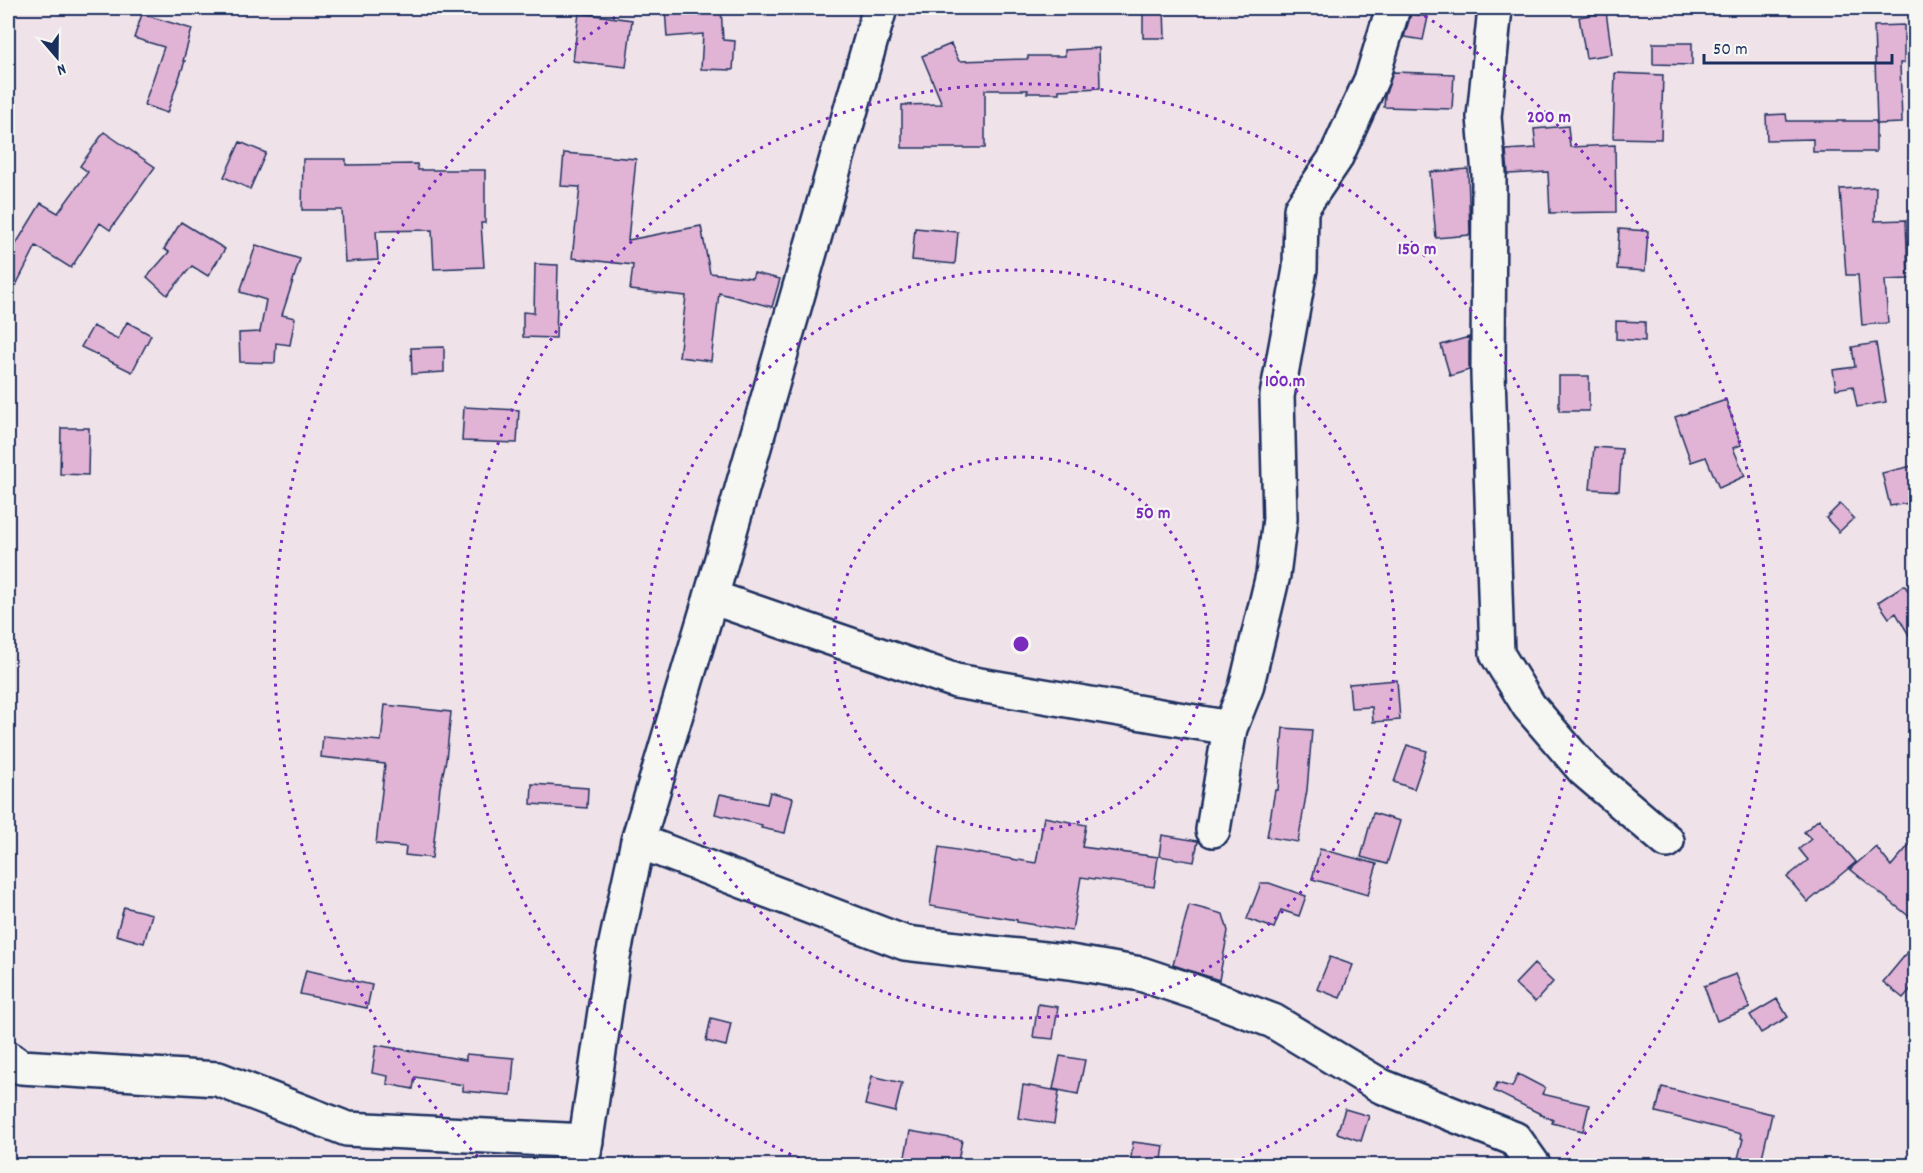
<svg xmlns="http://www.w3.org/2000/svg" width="1923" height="1173" font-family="Dekko,sans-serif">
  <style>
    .building { fill: #e1b3d5; stroke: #1b2f5e; stroke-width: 1.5 }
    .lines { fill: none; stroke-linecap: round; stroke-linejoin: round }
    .minor-casing { stroke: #1b2f5e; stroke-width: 38 }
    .minor { stroke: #f6f6f2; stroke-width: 33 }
    .ring { fill: none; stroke: #7b2cbf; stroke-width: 3; stroke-dasharray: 3 6 }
    .centre { fill: #7b2cbf; stroke: #f6f6f2; stroke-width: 3 }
    .ring-label { font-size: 18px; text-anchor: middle; font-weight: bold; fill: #7b2cbf; stroke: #f6f6f2; stroke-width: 4.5; stroke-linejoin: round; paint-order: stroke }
  </style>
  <rect width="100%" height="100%" fill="#f0e2e9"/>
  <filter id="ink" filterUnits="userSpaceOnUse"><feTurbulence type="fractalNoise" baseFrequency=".0167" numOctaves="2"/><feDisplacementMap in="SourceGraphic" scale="12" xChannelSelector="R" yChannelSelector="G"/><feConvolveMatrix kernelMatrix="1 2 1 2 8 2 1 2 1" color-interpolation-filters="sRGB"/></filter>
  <g filter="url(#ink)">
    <path class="building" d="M 665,8 L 721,8 L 723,40 L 735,41 L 733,70 L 701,69 L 703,34 L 667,37 Z
      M 1143,8 L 1164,8 L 1165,38 L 1143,38 Z
      M 1606,12 L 1612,54 L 1586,58 L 1579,17 Z
      M 579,13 L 632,20 L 626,67 L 573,61 Z
      M 142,14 L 192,29 L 183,61 L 185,61 L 167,113 L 144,105 L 164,47 L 134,38 Z
      M 1411,14 L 1428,17 L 1423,40 L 1404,37 Z
      M 1904,25 L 1904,63 L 1900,63 L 1902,123 L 1877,124 L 1874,26 Z
      M 1653,43 L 1692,43 L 1692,65 L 1653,64 Z
      M 951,44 L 959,61 L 1028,59 L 1028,56 L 1065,56 L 1065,50 L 1099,48 L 1100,88 L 1059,90 L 1059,93 L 1027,93 L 1028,90 L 985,90 L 985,148 L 902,148 L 902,105 L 942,104 L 922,56 Z
      M 1393,72 L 1454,74 L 1452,109 L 1384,107 L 1385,96 Z
      M 1615,73 L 1663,75 L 1661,139 L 1613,138 Z
      M 1786,114 L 1787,121 L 1876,121 L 1876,152 L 1813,152 L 1813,139 L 1767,140 L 1766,115 Z
      M 1568,126 L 1570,147 L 1615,145 L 1616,212 L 1550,213 L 1548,172 L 1508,174 L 1506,150 L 1536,148 L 1534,129 Z
      M 104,132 L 155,167 L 110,230 L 100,223 L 71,268 L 36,246 L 8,301 L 8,257 L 41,203 L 58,213 L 88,172 L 80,166 Z
      M 240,142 L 266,153 L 250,189 L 224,177 Z
      M 564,153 L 636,159 L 628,240 L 701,226 L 710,273 L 752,278 L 754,273 L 780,279 L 772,307 L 719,293 L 711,361 L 679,357 L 686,296 L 630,290 L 633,265 L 572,258 L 580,187 L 561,186 Z
      M 303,159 L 346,159 L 346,165 L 417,164 L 418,170 L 485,170 L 485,223 L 481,223 L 484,267 L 434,269 L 432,230 L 376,231 L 378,260 L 345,262 L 342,210 L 302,210 Z
      M 1468,169 L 1470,235 L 1436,238 L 1430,172 Z
      M 1876,187 L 1875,221 L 1906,220 L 1908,279 L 1885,280 L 1888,323 L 1862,325 L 1858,275 L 1846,275 L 1840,189 Z
      M 181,222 L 225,249 L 208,276 L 192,266 L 167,295 L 147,277 L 169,252 L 164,249 Z
      M 915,228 L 958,232 L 955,264 L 912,260 Z
      M 1619,229 L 1648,231 L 1645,271 L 1617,269 Z
      M 256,245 L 300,259 L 282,315 L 295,318 L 290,345 L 276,343 L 275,363 L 240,362 L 239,333 L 260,332 L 266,300 L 240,292 Z
      M 535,264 L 558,265 L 556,338 L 523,337 L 523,312 L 534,313 Z
      M 1616,321 L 1645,322 L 1645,341 L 1616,339 Z
      M 127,322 L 151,335 L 132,372 L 81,347 L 93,326 L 118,339 Z
      M 1469,337 L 1469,370 L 1450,376 L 1441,345 Z
      M 1876,343 L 1886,402 L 1857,407 L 1853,386 L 1836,389 L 1833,370 L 1855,367 L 1852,347 Z
      M 444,347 L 444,372 L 412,374 L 411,348 Z
      M 1559,376 L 1589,376 L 1589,411 L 1559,411 Z
      M 1726,400 L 1741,445 L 1733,448 L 1745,476 L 1719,488 L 1706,457 L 1691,462 L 1675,417 Z
      M 464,407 L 519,410 L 517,443 L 462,441 Z
      M 61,428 L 89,428 L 88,475 L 60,474 Z
      M 1594,447 L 1622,449 L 1619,491 L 1590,489 Z
      M 1916,465 L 1916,502 L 1890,506 L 1882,473 Z
      M 1840,504 L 1854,518 L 1839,532 L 1826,518 Z
      M 1904,585 L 1916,601 L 1916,647 L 1896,613 L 1889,618 L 1878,602 Z
      M 1397,680 L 1400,720 L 1373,722 L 1372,707 L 1351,708 L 1349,684 Z
      M 385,705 L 451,712 L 446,760 L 440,787 L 432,858 L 405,855 L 406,847 L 376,844 L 385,764 L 321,757 L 323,736 L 381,741 Z
      M 1283,728 L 1312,730 L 1307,790 L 1298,842 L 1267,837 L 1275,790 L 1278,790 Z
      M 1407,745 L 1427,751 L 1414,789 L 1394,782 Z
      M 532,784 L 588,788 L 587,808 L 531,804 Z
      M 770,792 L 793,798 L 785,833 L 761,828 L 762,825 L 715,814 L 720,794 L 767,804 Z
      M 1373,813 L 1400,821 L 1387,864 L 1361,857 Z
      M 1044,817 L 1086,825 L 1082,847 L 1158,857 L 1154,887 L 1081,877 L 1072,931 L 1017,922 L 1017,920 L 930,906 L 939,847 L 1036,863 Z
      M 1819,819 L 1856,862 L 1808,902 L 1787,877 L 1808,860 L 1799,849 L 1811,839 L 1804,832 Z
      M 1162,835 L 1198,841 L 1194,862 L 1159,856 Z
      M 1916,837 L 1916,922 L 1850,869 L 1876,847 L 1891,866 Z
      M 1320,849 L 1377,864 L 1368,895 L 1312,879 Z
      M 1261,883 L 1269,883 L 1306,896 L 1299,916 L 1281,910 L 1274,928 L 1247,919 Z
      M 1189,905 L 1223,914 L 1228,931 L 1219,980 L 1173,965 Z
      M 124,907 L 152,914 L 144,943 L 116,935 Z
      M 1916,942 L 1916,983 L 1903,998 L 1883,982 Z
      M 1330,957 L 1353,965 L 1340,998 L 1317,989 Z
      M 1534,964 L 1553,982 L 1535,1002 L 1515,984 Z
      M 306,970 L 372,985 L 367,1008 L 300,994 Z
      M 1736,974 L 1750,1008 L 1717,1021 L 1704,986 Z
      M 1777,999 L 1788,1017 L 1761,1033 L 1750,1015 Z
      M 1038,1004 L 1058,1007 L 1053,1039 L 1033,1037 Z
      M 711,1018 L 731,1023 L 726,1046 L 706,1041 Z
      M 376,1045 L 466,1060 L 466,1054 L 514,1058 L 511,1095 L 463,1091 L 463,1085 L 415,1077 L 413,1089 L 387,1084 L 388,1076 L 372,1073 Z
      M 1060,1056 L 1085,1060 L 1078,1094 L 1053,1089 Z
      M 1518,1074 L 1545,1088 L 1542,1094 L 1589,1105 L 1583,1131 L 1552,1123 L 1553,1120 L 1494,1091 L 1497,1083 L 1512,1087 Z
      M 872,1076 L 902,1083 L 895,1112 L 865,1105 Z
      M 1023,1085 L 1059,1091 L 1054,1124 L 1018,1118 Z
      M 1662,1087 L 1772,1114 L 1760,1166 L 1736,1166 L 1743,1139 L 1740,1138 L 1741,1134 L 1656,1112 Z
      M 1345,1109 L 1369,1116 L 1361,1141 L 1337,1133 Z
      M 910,1131 L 962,1140 L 957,1166 L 903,1166 Z
      M 1133,1142 L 1164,1146 L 1161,1166 L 1130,1166 Z"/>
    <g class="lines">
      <defs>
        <path id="minor" d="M 1495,8 L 1484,117 L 1489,174 L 1488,374 L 1497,654 L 1529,706 L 1584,770 L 1667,841
          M 711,597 L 956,681 L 1230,728
          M 1213,830 L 1230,728 L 1246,688 L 1273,575 L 1280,519 L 1277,396 L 1300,269 L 1301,209 L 1335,159 L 1372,78 L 1393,8
          M 638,841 L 905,943 L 1070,962 L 1141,974 L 1198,993 L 1273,1021 L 1381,1086 L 1515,1139 L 1534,1166
          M 8,1058 L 21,1067 L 218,1079 L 347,1129 L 586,1141
          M 582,1166 L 613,957 L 638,841 L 711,597 L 880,8"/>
      </defs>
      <use href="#minor" class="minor-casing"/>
      <use href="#minor" class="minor"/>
    </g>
  </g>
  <g class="ring">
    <circle cx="1021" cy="644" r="187"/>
    <circle cx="1021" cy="644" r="374"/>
    <path d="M816 1165A560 560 0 1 1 1226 1165"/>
    <path d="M484 1163A747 747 0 0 1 625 11M1417 11A747 747 0 0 1 1558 1163"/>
  </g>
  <circle cx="1021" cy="644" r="9" class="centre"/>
  <g class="ring-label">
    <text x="1549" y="122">200 m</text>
    <text x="1417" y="254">150 m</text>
    <text x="1285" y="386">100 m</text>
    <text x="1153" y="518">50 m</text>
  </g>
  <rect width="1923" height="1173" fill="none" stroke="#f6f6f2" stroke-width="30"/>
  <rect x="15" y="15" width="1893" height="1143" fill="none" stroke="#1b2f5e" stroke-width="2" filter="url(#ink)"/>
  <g transform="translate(57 57) rotate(160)" stroke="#f6f6f2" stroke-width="4.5" paint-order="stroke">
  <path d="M0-4.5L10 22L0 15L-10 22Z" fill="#1b2f5e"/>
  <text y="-9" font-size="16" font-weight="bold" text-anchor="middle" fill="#1b2f5e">N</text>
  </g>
  <path d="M1704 54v9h188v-9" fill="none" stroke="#1b2f5e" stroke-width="3"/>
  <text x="1713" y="54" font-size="18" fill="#1b2f5e" stroke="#f6f6f2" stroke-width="4.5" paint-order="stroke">50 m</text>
</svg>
